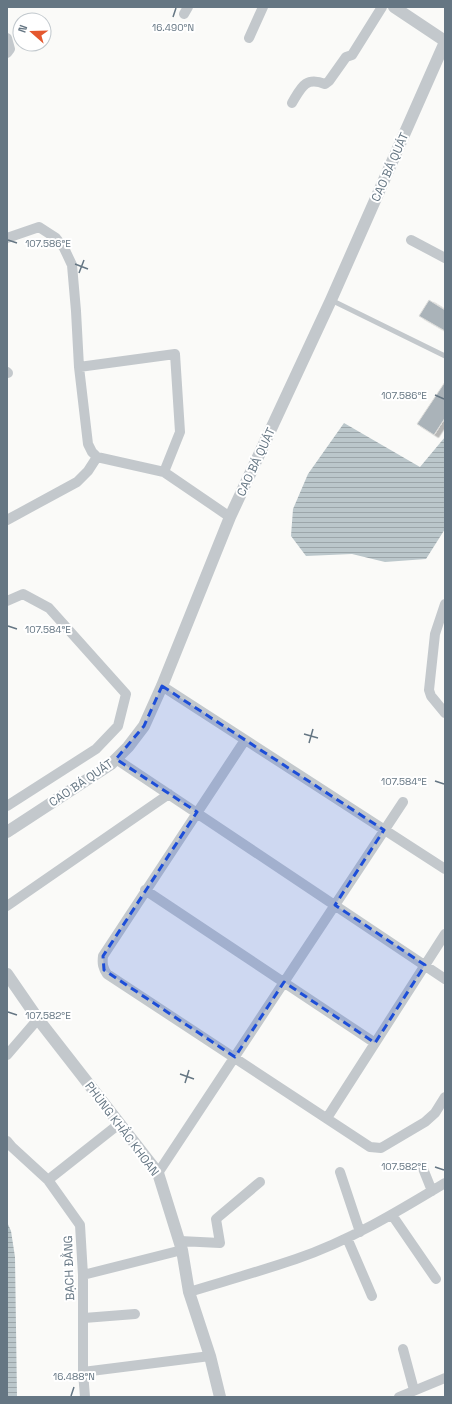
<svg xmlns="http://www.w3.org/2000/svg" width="452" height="1404" font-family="'Space Grotesk',sans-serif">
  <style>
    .water { fill: url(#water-rules) }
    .building { fill: #aab3b9; stroke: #dcdcda; filter: url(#shadow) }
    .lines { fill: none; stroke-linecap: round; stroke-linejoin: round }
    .service { stroke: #c3c8cc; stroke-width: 5 }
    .minor { stroke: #c3c8cc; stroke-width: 10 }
    .tertiary { stroke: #c3c8cc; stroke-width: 12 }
    .marked { fill: #1d4ed8; fill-opacity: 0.2; stroke: #1d4ed8; stroke-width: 3; stroke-dasharray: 8 5; stroke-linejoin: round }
    .ticks { fill: none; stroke: #657683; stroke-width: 1.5 }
    .labels { text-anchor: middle; stroke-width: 4; stroke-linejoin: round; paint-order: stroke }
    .street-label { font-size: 12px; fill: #657683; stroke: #fff }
    .ticks-label { font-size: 10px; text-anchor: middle; fill: #657683; stroke: #fff; stroke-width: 4; stroke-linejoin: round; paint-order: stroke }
  </style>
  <defs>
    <pattern id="water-rules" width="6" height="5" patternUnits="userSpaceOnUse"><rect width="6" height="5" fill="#bbc7cb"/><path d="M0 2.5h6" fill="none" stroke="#9ca6aa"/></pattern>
    <filter id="shadow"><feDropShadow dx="4.5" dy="2.5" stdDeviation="0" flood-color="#0004"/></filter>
  </defs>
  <rect width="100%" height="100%" fill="#fafaf8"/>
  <path class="water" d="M 344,423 L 420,467 L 445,437 L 445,529 L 426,559 L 385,562 L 352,554 L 306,556 L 291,536 L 293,509 L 308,474 Z
    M 7,1222 L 11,1231 L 15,1257 L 17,1397 L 7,1397 Z"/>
  <path class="building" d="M 429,300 L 445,310 L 445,331 L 419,316 Z
    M 445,382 L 445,418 L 434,435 L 417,424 Z"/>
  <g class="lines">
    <path class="service" d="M 331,300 L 445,356"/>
    <path class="minor" d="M 184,14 L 188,7
      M 7,38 L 10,49 L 7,53
      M 249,38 L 263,7
      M 292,103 C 301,88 305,76 325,84 L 329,81 L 346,57 L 352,55 L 382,7
      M 7,238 L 39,227 L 56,238 L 64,248 L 72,265 L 76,311 L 79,367 L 88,444 L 92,452 L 97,457 L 164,472 L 230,517
      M 411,240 L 445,258
      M 79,367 L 175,354 L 180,432 L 164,472
      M 7,372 L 8,373
      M 7,520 L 77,482 L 88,471 L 97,457
      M 7,601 L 23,594 L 49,608 L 126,694 L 118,726 L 96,749 L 7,806
      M 445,604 L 435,634 L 429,690 L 431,696 L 445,713
      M 162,686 L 445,869
      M 245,740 L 103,956 C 102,964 103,968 107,974 L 370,1147 L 381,1148 L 425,1122 L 435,1113 L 445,1097
      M 116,759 L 445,979
      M 145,890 L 375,1043
      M 7,906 L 169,794
      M 7,1055 L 38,1019
      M 327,1118 L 445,934
      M 7,1141 L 12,1147 L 48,1180 L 80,1225 L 83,1275 L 83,1372 L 85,1397
      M 422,1166 L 432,1191
      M 340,1172 L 360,1232
      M 158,1173 L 403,802
      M 48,1180 L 119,1124
      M 392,1215 L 436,1279
      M 347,1238 L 372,1296
      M 180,1241 L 220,1243 L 216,1219 L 260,1182
      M 83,1275 L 182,1250
      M 189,1292 C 225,1281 261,1271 296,1259 C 349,1241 397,1212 445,1183
      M 84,1318 L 135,1314
      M 403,1349 L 414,1390
      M 83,1372 L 210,1356
      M 399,1397 L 445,1378"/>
    <path class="tertiary" d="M 394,7 L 445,41
      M 7,832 L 111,764 L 128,747 L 144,726 L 162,686 L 230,517 L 331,300 L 445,42
      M 7,974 L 38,1019 L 158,1173 L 182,1250 L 189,1292 L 210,1356 L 220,1397"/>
  </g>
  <path class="marked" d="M 162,686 L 384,830 L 335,905 L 425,965 L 375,1043 L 284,982 L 235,1057 L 104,970 L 103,956 L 197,812 L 116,759 L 144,726 Z"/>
  <path class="ticks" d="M 173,17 L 176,8M 8,240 L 17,243M 75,264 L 88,269M 79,273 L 84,260M 435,395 L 444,399M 8,626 L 17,629M 304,734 L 318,738M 309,743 L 313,729M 435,781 L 444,784M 8,1012 L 17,1015M 180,1074 L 194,1079M 185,1083 L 189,1070M 435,1167 L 444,1170M 71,1396 L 74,1387"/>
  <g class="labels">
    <g class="street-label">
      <text transform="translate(390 167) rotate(-66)" y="4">CAO BÁ QUÁT</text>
      <text transform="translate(256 462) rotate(-65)" y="4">CAO BÁ QUÁT</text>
      <text transform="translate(81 783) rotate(-34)" y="4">CAO BÁ QUÁT</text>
      <text transform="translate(122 1129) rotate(53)" y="4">PHÙNG KHẮC KHOAN</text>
      <text transform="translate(69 1268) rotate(-92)" y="4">BẠCH ĐẰNG</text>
    </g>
  </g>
  <g class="ticks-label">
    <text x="173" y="31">16.490°N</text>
    <text x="48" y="247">107.586°E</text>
    <text x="404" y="399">107.586°E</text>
    <text x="48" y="633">107.584°E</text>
    <text x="404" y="785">107.584°E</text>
    <text x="48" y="1019">107.582°E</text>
    <text x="404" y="1170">107.582°E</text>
    <text x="74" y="1380">16.488°N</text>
  </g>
  <rect width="452" height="1404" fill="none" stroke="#657683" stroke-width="16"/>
  <g transform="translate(32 32) rotate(290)"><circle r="19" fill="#ffffff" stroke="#c1c8cd"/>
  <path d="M0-3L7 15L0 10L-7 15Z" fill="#e4572e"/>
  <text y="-6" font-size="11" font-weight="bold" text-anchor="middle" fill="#657683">N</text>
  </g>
</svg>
